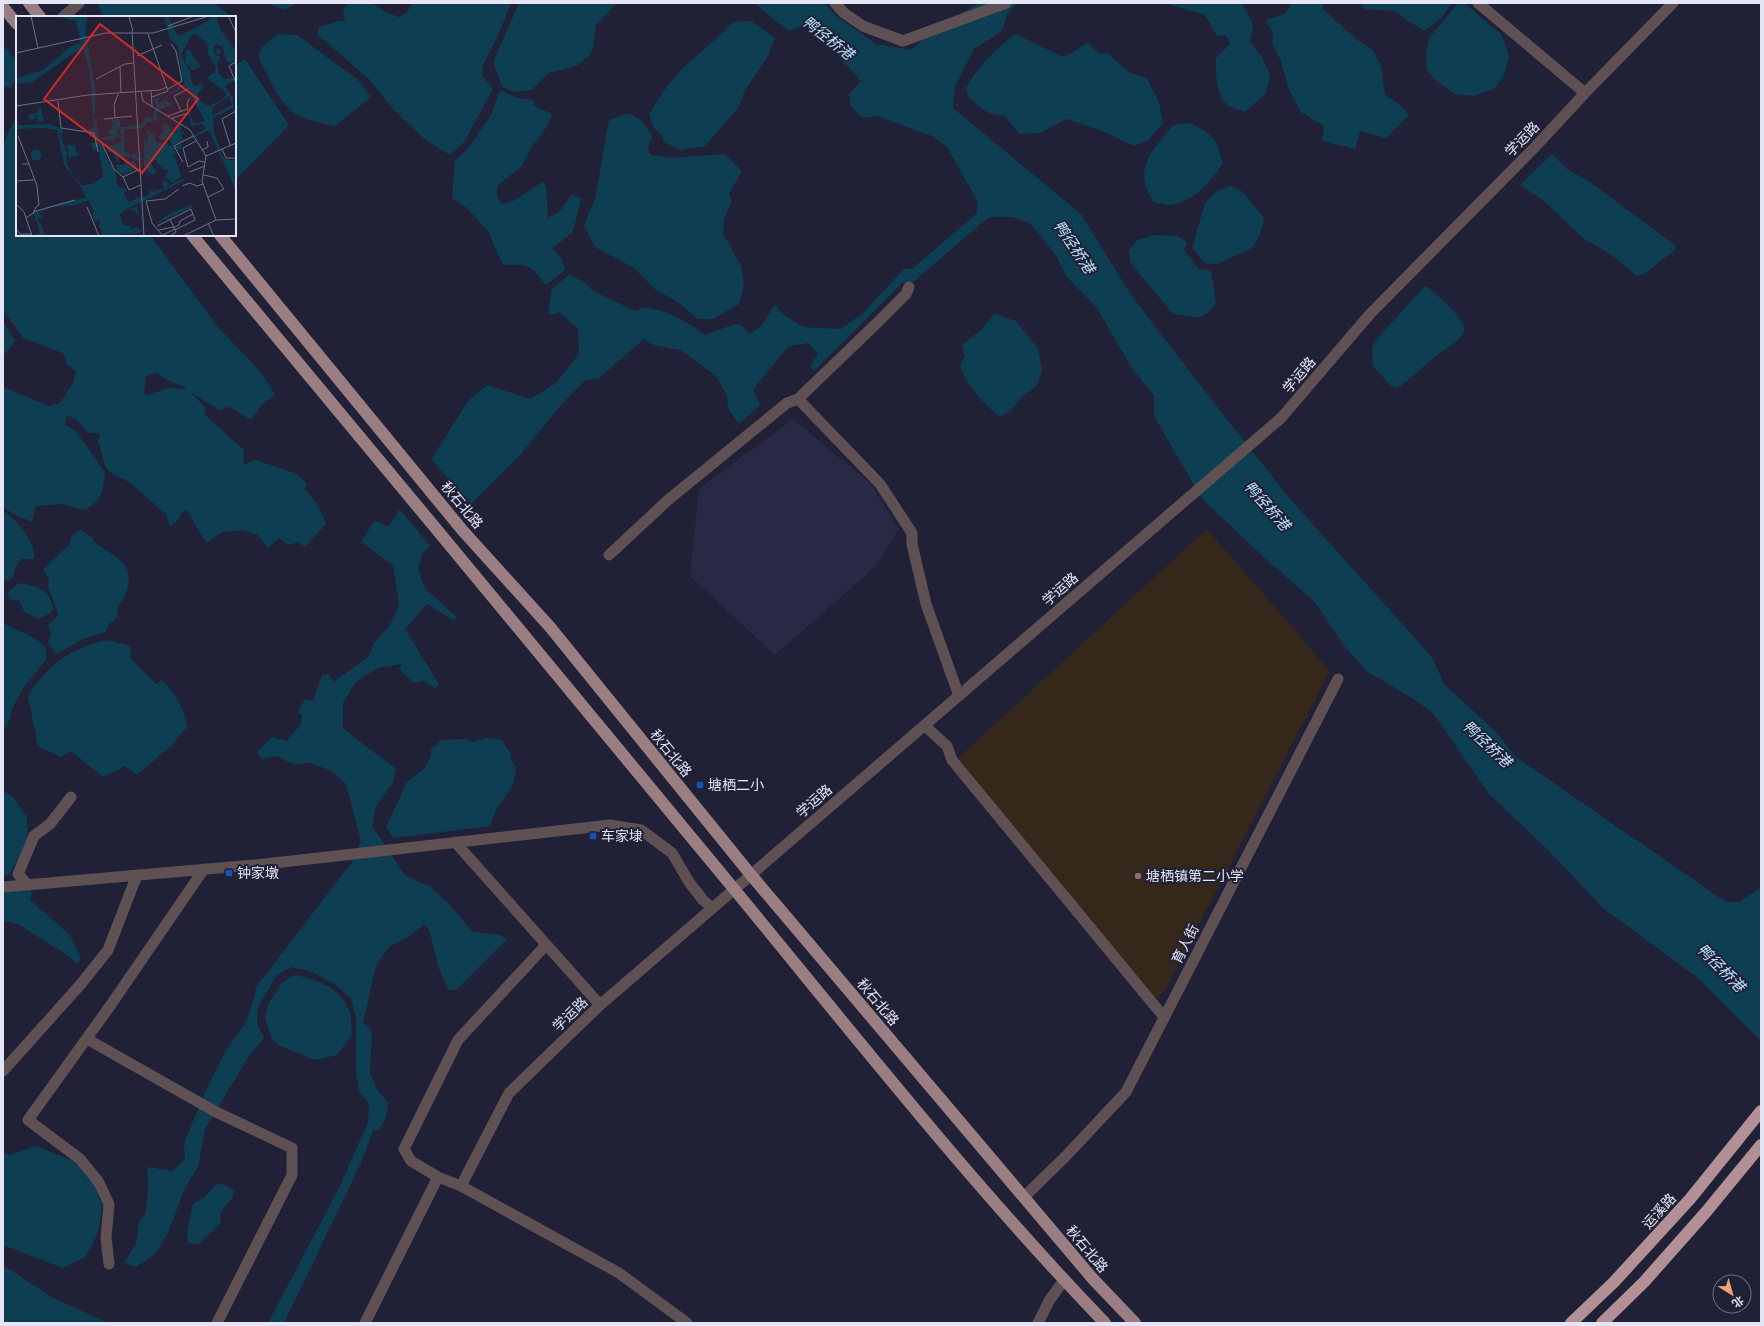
<svg xmlns="http://www.w3.org/2000/svg" width="1764" height="1326" font-family="Montserrat,'Noto Sans SC',sans-serif">
  <style>
    .built { fill: #292945 }
    .education { fill: #35281a }
    .water { fill: #0d3e52; fill-rule: evenodd }
    .pier { fill: #202137 }
    .lines { fill: none; stroke-linecap: round; stroke-linejoin: round }
    .street { stroke: #5f5153; stroke-width: 11 }
    .primary { stroke: #9b7e82; stroke-width: 12 }
    .highway { stroke: #b29095; stroke-width: 12 }
    .transit-dot { fill: #1a4fb4; stroke: #202137; stroke-width: 1.5 }
    .education-dot { fill: #8d6e63; stroke: #202137; stroke-width: 1.5 }
    .labels { text-anchor: middle; stroke-width: 4; stroke-linejoin: round; paint-order: stroke }
    .street-label { font-size: 14px; fill: #e4e5f5; stroke: #202137 }
    .poi-label { font-size: 14px; fill: #e4e5f5; stroke: #202137; text-anchor: start }
    .water-label { font-size: 15px; font-style: italic; fill: #bae5fc; stroke: #202137 }
    .inset-road { fill: none; stroke: #6e6f83; stroke-width: 1 }
    .view { fill: #d62828; fill-opacity: 0.15; stroke: #d62828; stroke-width: 2 }
    .inset-edge { fill: none; stroke: #e4e5f5; stroke-width: 2 }
  </style>
  <rect width="100%" height="100%" fill="#202137"/>
  <path class="built" d="M 793,419 L 871,484 L 899,529 L 875,567 L 775,655 L 690,576 L 699,489 Z"/>
  <path class="education" d="M 1207,529 L 1330,671 L 1165,990 L 1154,1000 L 955,761 Z"/>
  <path class="water" d="M 98,3 L 214,3 L 232,17 L 104,17 L 102,15 Z
    M 266,3 L 297,3 L 285,10 Z
    M 348,3 L 372,3 L 387,13 L 399,17 L 406,13 L 413,3 L 511,3 L 496,40 L 483,65 L 482,76 L 493,89 L 464,142 L 450,155 L 423,138 L 392,108 L 369,79 L 317,34 L 319,27 L 338,21 L 345,21 L 343,10 Z
    M 519,3 L 617,3 L 596,25 L 593,49 L 589,56 L 576,66 L 548,73 L 532,90 L 515,92 L 502,87 L 493,62 Z
    M 754,3 L 824,3 L 839,18 L 876,44 L 911,50 L 939,27 L 979,3 L 1017,3 L 1007,14 L 1002,31 L 974,49 L 955,87 L 953,108 L 1081,214 L 1131,295 L 1225,417 L 1291,500 L 1431,656 L 1445,685 L 1495,731 L 1516,757 L 1726,902 L 1740,902 L 1757,890 L 1761,885 L 1761,1041 L 1697,977 L 1604,909 L 1548,850 L 1489,794 L 1433,713 L 1412,698 L 1368,672 L 1345,647 L 1314,601 L 1268,561 L 1202,499 L 1154,416 L 1154,396 L 1131,367 L 1097,308 L 1066,276 L 1055,254 L 1030,223 L 1012,217 L 989,217 L 913,282 L 902,283 L 814,371 L 810,366 L 818,354 L 808,343 L 789,346 L 753,389 L 760,405 L 739,424 L 728,408 L 727,395 L 715,375 L 680,350 L 653,345 L 644,339 L 599,378 L 585,380 L 561,405 L 521,454 L 423,553 L 418,568 L 425,589 L 457,617 L 453,620 L 427,604 L 405,629 L 439,684 L 435,688 L 424,681 L 414,683 L 400,670 L 401,664 L 377,668 L 356,682 L 343,703 L 343,728 L 368,748 L 396,768 L 393,782 L 375,808 L 372,826 L 405,875 L 431,887 L 452,907 L 472,932 L 500,935 L 507,939 L 456,990 L 449,990 L 439,969 L 429,929 L 424,924 L 410,936 L 390,946 L 376,965 L 363,1023 L 372,1031 L 370,1073 L 377,1090 L 388,1102 L 386,1118 L 379,1130 L 373,1131 L 360,1165 L 284,1323 L 268,1323 L 339,1188 L 368,1122 L 369,1103 L 359,1091 L 356,1072 L 356,1018 L 351,999 L 335,984 L 312,972 L 291,967 L 277,975 L 258,1007 L 257,1023 L 264,1038 L 249,1056 L 205,1129 L 198,1167 L 185,1188 L 168,1233 L 155,1254 L 136,1267 L 124,1263 L 136,1244 L 139,1222 L 146,1212 L 148,1190 L 147,1167 L 173,1171 L 185,1159 L 184,1143 L 206,1090 L 225,1052 L 246,1022 L 253,1002 L 256,987 L 352,862 L 361,841 L 346,784 L 332,771 L 310,763 L 293,764 L 276,756 L 261,759 L 257,752 L 272,737 L 287,741 L 301,724 L 302,715 L 298,712 L 305,699 L 313,701 L 322,675 L 329,674 L 333,682 L 369,656 L 374,643 L 390,625 L 399,604 L 393,565 L 361,542 L 374,521 L 389,526 L 468,401 L 487,385 L 531,399 L 556,383 L 579,354 L 578,329 L 559,312 L 551,315 L 548,313 L 552,289 L 569,275 L 584,282 L 593,291 L 635,311 C 638,310 643,307 646,308 C 667,309 689,324 706,335 L 726,327 L 740,324 L 750,334 L 762,325 L 775,304 L 782,314 L 803,327 L 841,329 L 863,313 L 904,269 L 913,268 L 976,214 L 978,202 L 947,147 L 932,136 L 877,116 L 862,118 L 851,106 L 849,94 L 861,81 L 816,32 L 804,25 L 789,31 Z
    M 1164,3 L 1242,3 L 1253,25 L 1250,42 L 1262,57 L 1270,75 L 1266,93 L 1245,112 C 1241,110 1235,109 1230,107 C 1215,97 1216,74 1216,58 L 1230,44 L 1226,35 L 1217,36 L 1205,15 Z
    M 1292,3 L 1323,3 L 1323,9 L 1356,39 L 1373,50 L 1381,66 L 1385,95 L 1400,105 L 1409,115 L 1386,138 L 1360,131 L 1355,149 L 1322,141 L 1324,126 L 1301,112 L 1289,90 L 1281,61 L 1272,43 L 1273,33 L 1266,20 L 1285,14 Z
    M 1360,3 L 1452,3 L 1442,17 L 1425,31 L 1405,19 L 1396,11 L 1364,9 Z
    M 1458,3 L 1464,3 L 1502,35 L 1509,57 L 1504,75 L 1494,89 L 1473,96 L 1455,94 L 1437,82 L 1427,70 L 1426,54 L 1429,38 Z
    M 751,21 L 775,38 L 768,56 L 745,90 L 739,107 L 704,147 L 688,148 L 682,151 L 664,142 L 662,136 L 653,126 L 649,114 C 657,102 664,89 674,78 C 691,57 715,43 733,22 Z
    M 278,34 L 297,35 L 358,80 L 371,97 L 335,126 C 323,123 309,121 299,116 C 281,108 265,72 258,55 L 263,46 Z
    M 1015,34 L 1064,57 L 1088,43 L 1099,54 L 1108,53 L 1128,72 L 1147,78 L 1159,102 L 1163,124 L 1147,141 L 1133,146 L 1103,131 L 1066,119 L 1040,133 L 1019,134 L 1005,116 L 988,113 L 969,98 L 966,88 C 979,65 994,51 1015,34 Z
    M 3,45 L 17,61 L 17,75 L 11,88 L 3,86 Z
    M 245,59 L 289,125 L 235,180 L 235,66 Z
    M 500,90 L 517,98 L 533,100 L 534,106 L 552,114 L 548,125 L 531,148 L 522,166 L 499,184 L 496,192 L 501,204 L 513,201 L 542,182 L 546,186 L 548,218 L 559,212 L 571,195 L 581,198 L 578,213 L 572,233 L 552,248 L 562,259 L 565,270 L 546,285 C 529,264 530,264 503,265 L 488,231 L 468,209 L 452,198 L 455,161 L 470,146 L 492,113 Z
    M 629,113 L 642,121 L 652,136 L 648,149 L 651,155 L 671,158 L 725,154 L 742,171 L 729,194 L 732,201 L 724,219 L 723,233 L 741,266 L 744,286 L 739,304 L 713,319 L 698,319 L 675,300 L 657,291 L 634,268 L 595,247 L 584,225 L 595,199 L 609,120 Z
    M 17,117 L 17,235 L 150,235 L 217,326 L 258,369 L 275,394 L 261,406 L 251,420 L 230,407 L 219,410 L 190,392 L 206,408 L 204,414 L 244,450 L 243,465 L 255,460 L 297,474 L 307,484 L 305,489 L 319,507 L 326,524 L 305,547 L 299,542 L 288,545 L 279,538 L 268,548 L 258,535 L 243,530 L 223,532 L 206,543 L 187,510 L 183,511 L 177,521 L 170,526 L 166,514 L 129,482 L 113,474 L 106,468 L 98,442 L 100,433 L 88,433 L 75,418 L 67,416 L 65,425 L 75,430 L 105,472 C 103,492 103,499 85,510 L 62,504 L 35,506 L 32,522 L 15,515 L 3,507 L 3,387 L 49,406 L 60,403 L 73,383 L 76,371 L 67,364 L 63,353 L 23,338 L 3,310 L 3,149 L 7,134 ZM 156,373 L 169,381 L 184,387 L 187,390 L 172,387 L 147,395 L 144,392 L 146,376 Z
    M 1190,123 C 1215,136 1215,136 1223,163 C 1211,181 1193,203 1169,205 C 1165,205 1158,203 1154,202 C 1131,169 1153,150 1173,125 Z
    M 1552,154 L 1567,169 L 1591,183 L 1675,245 L 1676,249 L 1644,274 L 1637,276 L 1609,253 L 1584,239 L 1544,201 L 1520,185 Z
    M 1231,186 L 1243,192 L 1264,218 L 1260,235 L 1252,248 L 1217,264 L 1205,263 L 1192,248 L 1205,203 L 1217,191 Z
    M 1155,235 L 1178,236 L 1187,242 L 1184,250 L 1199,269 L 1211,271 L 1216,304 C 1202,322 1194,317 1173,314 L 1130,262 L 1129,251 L 1137,240 Z
    M 1425,286 C 1435,292 1467,320 1464,331 C 1461,341 1443,350 1435,357 C 1422,367 1411,379 1397,388 L 1390,385 L 1373,366 L 1372,348 L 1377,339 Z
    M 994,314 L 1016,321 L 1038,349 L 1042,370 L 1037,385 L 1020,399 L 1010,411 L 1000,417 C 984,404 968,387 960,367 L 965,356 L 962,345 L 981,330 Z
    M 3,322 L 15,341 L 4,355 L 3,360 Z
    M 3,511 C 16,518 37,544 34,559 L 21,559 L 15,568 L 13,578 L 7,581 L 3,579 Z
    M 81,530 L 92,537 L 93,541 C 116,558 138,563 125,596 C 123,600 120,603 118,607 C 117,611 117,615 116,619 L 108,625 L 106,632 L 85,638 L 57,654 L 48,643 L 51,634 L 48,625 L 59,615 L 48,587 L 49,580 L 43,569 L 69,545 L 73,534 Z
    M 19,583 C 37,587 48,587 53,607 L 51,613 L 38,619 L 24,612 L 20,601 L 10,600 L 7,593 Z
    M 3,623 L 36,639 L 46,648 L 46,660 L 23,688 L 12,709 L 10,719 L 3,730 Z
    M 107,640 L 130,646 L 131,659 L 156,684 L 162,680 C 177,696 183,706 187,727 L 172,745 L 137,775 L 125,766 L 103,777 L 71,751 L 61,757 L 38,746 L 28,696 C 50,663 68,649 107,640 Z
    M 488,738 L 502,740 L 511,754 L 511,759 L 516,767 L 513,785 L 496,810 L 490,826 L 393,838 L 386,827 L 407,782 L 425,768 L 431,755 L 431,749 L 442,740 L 466,739 L 472,742 Z
    M 3,791 L 12,796 L 27,817 L 28,840 L 9,875 L 3,875 Z
    M 32,890 L 30,900 L 70,935 L 81,959 L 77,964 L 70,957 L 18,924 L 3,921 L 3,892 Z
    M 294,975 C 315,978 341,988 349,1010 C 352,1017 351,1027 352,1035 L 337,1055 L 315,1060 L 280,1046 L 272,1039 L 265,1018 L 268,1004 L 282,983 Z
    M 36,1146 L 73,1161 L 91,1177 L 102,1205 L 99,1228 L 93,1244 L 84,1258 L 63,1268 L 3,1245 L 3,1153 L 9,1155 Z
    M 223,1184 L 234,1190 C 233,1193 233,1197 231,1200 C 224,1209 218,1210 221,1223 L 199,1244 L 188,1243 L 187,1232 L 193,1204 L 205,1197 L 215,1185 Z
    M 3,1265 L 55,1299 L 109,1323 L 3,1323 Z"/>
  <path class="pier" d="M 430,457 L 471,506 L 431,547 L 398,507 Z"/>
  <g class="lines">
    <path class="street" d="M 835,3 L 844,13 L 863,26 L 903,41 L 1006,3
      M 1478,3 L 1585,93
      M 63,17 L 79,3
      M 798,399 L 880,484 L 912,533 L 912,544 L 926,604 L 959,696
      M 609,555 L 668,500 L 787,403 L 798,399 L 878,322 L 906,294 L 909,287
      M 925,726 L 947,746 L 952,760 L 1164,1017
      M 455,842 L 600,1005
      M 28,885 L 18,874 L 34,836 L 50,824 L 71,797
      M 3,887 L 265,864 L 610,825 L 641,830 L 672,853 L 689,882 L 703,900 L 712,908
      M 546,945 L 458,1040 L 404,1149 L 411,1161 L 438,1177 L 461,1186 L 619,1273 L 687,1323
      M 87,1039 L 216,1112 L 292,1148 L 292,1175 L 217,1323
      M 3,1071 L 81,984 L 108,950 L 137,875
      M 461,1186 L 509,1093 L 600,1005 L 1281,418 L 1370,314 L 1536,146 L 1585,93 L 1673,3
      M 1024,1197 L 1065,1157 L 1126,1092 L 1338,679
      M 109,1264 L 106,1238 L 109,1204 L 98,1181 L 80,1159 L 28,1120 L 110,1006 L 204,869
      M 365,1323 L 438,1177
      M 1038,1323 L 1049,1301 L 1064,1280"/>
    <path class="primary" d="M 29,3 L 40,17
      M 3,7 L 17,24
      M 192,235 C 373,453 554,670 734,889 C 855,1036 973,1186 1105,1323
      M 220,235 L 463,531 L 550,627 L 751,875 L 1093,1279 L 1135,1323"/>
    <path class="highway" d="M 1571,1323 L 1614,1282 L 1690,1199 L 1761,1111
      M 1602,1323 L 1644,1282 L 1706,1212 L 1761,1145"/>
  </g>
  <g class="transit-dot">
    <rect x="696" y="781" width="8" height="8" rx="2"/>
    <rect x="589" y="832" width="8" height="8" rx="2"/>
    <rect x="225" y="869" width="8" height="8" rx="2"/>
  </g>
  <circle class="education-dot" cx="1138" cy="876" r="4"/>
  <g class="labels">
    <g class="street-label">
      <text transform="translate(1522 139) rotate(-46)" y="5">学运路</text>
      <text transform="translate(1299 375) rotate(-50)" y="5">学运路</text>
      <text transform="translate(462 505) rotate(50)" y="5">秋石北路</text>
      <text transform="translate(1060 589) rotate(-41)" y="5">学运路</text>
      <text transform="translate(671 753) rotate(51)" y="5">秋石北路</text>
      <text transform="translate(814 801) rotate(-41)" y="5">学运路</text>
      <text transform="translate(1185 944) rotate(-63)" y="5">育人街</text>
      <text transform="translate(878 1002) rotate(50)" y="5">秋石北路</text>
      <text transform="translate(570 1014) rotate(-44)" y="5">学运路</text>
      <text transform="translate(1659 1211) rotate(-48)" y="5">运溪路</text>
      <text transform="translate(1087 1249) rotate(50)" y="5">秋石北路</text>
    </g>
    <g class="poi-label">
      <text x="708" y="790">塘栖二小</text>
      <text x="601" y="841">车家埭</text>
      <text x="237" y="878">钟家墩</text>
      <text x="1146" y="881">塘栖镇第二小学</text>
    </g>
    <g class="water-label">
      <text transform="translate(828 38) rotate(38)" y="5">鸭径桥港</text>
      <text transform="translate(1074 247) rotate(56)" y="5">鸭径桥港</text>
      <text transform="translate(1267 506) rotate(48)" y="5">鸭径桥港</text>
      <text transform="translate(1487 744) rotate(43)" y="5">鸭径桥港</text>
      <text transform="translate(1721 968) rotate(45)" y="5">鸭径桥港</text>
    </g>
  </g>
  <g transform="translate(16 16)">
    <rect width="220" height="220" fill="#202137"/>
    <path d="M 40,0 L 72,0 L 69,13 L 80,78 L 78,101 L 80,103 L 96,103 L 97,104 L 103,102 L 105,111 L 110,111 L 126,108 L 131,100 L 137,103 L 137,97 L 141,92 L 138,83 L 143,82 L 142,87 L 146,87 L 152,78 L 169,68 L 166,61 L 162,30 L 154,23 L 148,0 L 152,0 L 162,20 L 191,6 L 195,0 L 200,0 L 205,14 L 220,35 L 218,48 L 211,46 L 206,30 L 200,28 L 197,33 L 199,38 L 201,38 L 200,31 L 205,35 L 203,39 L 198,39 L 205,41 L 201,47 L 203,58 L 208,63 L 218,62 L 219,65 L 211,68 L 210,72 L 217,82 L 217,92 L 197,102 L 198,117 L 207,141 L 211,144 L 220,144 L 220,164 L 216,159 L 220,166 L 220,175 L 194,116 L 191,115 L 166,127 L 165,134 L 159,132 L 190,112 L 186,108 L 175,110 L 173,97 L 178,108 L 189,105 L 170,70 L 153,79 L 150,84 L 155,88 L 173,81 L 142,95 L 140,100 L 144,104 L 131,106 L 127,112 L 108,114 L 109,137 L 113,136 L 115,141 L 115,138 L 121,137 L 121,142 L 128,142 L 128,123 L 132,125 L 131,114 L 138,118 L 140,126 L 147,127 L 150,124 L 152,129 L 157,130 L 161,138 L 156,139 L 160,143 L 161,149 L 167,147 L 162,151 L 165,161 L 156,167 L 149,161 L 153,154 L 147,153 L 139,143 L 128,151 L 128,143 L 121,145 L 115,141 L 112,143 L 110,138 L 110,142 L 103,140 L 102,147 L 96,136 L 92,136 L 90,132 L 107,125 L 102,121 L 106,120 L 105,116 L 93,103 L 80,104 L 84,127 L 93,147 L 99,154 L 102,171 L 111,172 L 108,179 L 112,186 L 120,183 L 119,180 L 124,182 L 134,178 L 133,173 L 139,177 L 138,171 L 140,175 L 148,173 L 146,166 L 150,163 L 153,168 L 148,173 L 165,163 L 169,164 L 111,193 L 121,191 L 124,202 L 118,194 L 110,193 L 104,198 L 107,209 L 114,210 L 115,213 L 120,211 L 126,215 L 124,217 L 87,220 L 83,210 L 84,204 L 78,204 L 76,200 L 78,195 L 72,184 L 60,189 L 37,191 L 21,198 L 27,199 L 25,203 L 21,201 L 30,220 L 13,220 L 24,217 L 18,198 L 20,196 L 70,181 L 64,169 L 48,149 L 41,114 L 28,112 L 2,113 L 0,115 L 0,97 L 2,109 L 35,108 L 47,114 L 47,118 L 44,118 L 51,137 L 50,145 L 55,157 L 66,169 L 76,168 L 87,161 L 82,130 L 78,135 L 75,127 L 81,126 L 79,118 L 69,115 L 78,111 L 74,58 L 68,34 L 64,33 L 16,66 L 0,68 L 0,62 L 27,54 L 55,30 L 65,27 L 60,5 ZM 180,17 L 191,28 L 192,38 L 199,50 L 200,54 L 191,62 L 211,77 L 207,83 L 195,89 L 190,89 L 184,85 L 181,78 L 187,72 L 186,67 L 179,70 L 176,67 L 174,55 L 165,39 L 175,20 ZM 213,80 L 216,89 L 196,99 L 197,91 ZM 173,33 L 184,50 L 183,52 L 176,54 L 170,47 L 169,35 ZM 25,92 L 28,106 L 22,105 L 20,98 L 19,103 L 14,105 L 13,98 L 22,97 L 22,93 ZM 147,108 L 153,109 L 156,114 L 154,117 L 161,116 L 159,110 L 163,108 L 166,113 L 163,116 L 169,115 L 165,119 L 168,124 L 157,130 L 151,119 L 151,123 L 144,124 L 143,120 L 147,117 ZM 98,109 L 101,110 L 103,120 L 97,125 L 85,124 L 86,121 L 95,120 L 92,116 ZM 51,129 L 59,129 L 60,136 L 63,139 L 53,142 ZM14.5 139a5.5 5.5 0 1 1 11 0a5.5 5.5 0 1 1-11 0ZM 110,144 L 113,150 L 115,145 L 119,145 L 121,152 L 107,159 L 101,154 L 100,149 L 109,149 ZM 135,147 L 139,154 L 139,158 L 135,159 L 130,153 L 137,167 L 128,152 ZM 178,188 L 175,192 L 139,208 L 155,197 Z" fill="#0d3e52" fill-rule="evenodd"/>
    <path class="inset-road" d="M 15,0 L 22,32M 212,0 L 220,16M 113,1 L 117,15M 152,10 L 178,0M 116,15 L 128,220M 132,18 L 152,75 L 136,81M 0,37 L 90,17 L 137,17 L 193,0M 121,40 L 146,29M 220,46 L 213,50 L 220,67M 104,51 L 105,77M 80,63 L 109,48 L 118,47M 152,73 L 166,65 L 160,35 L 155,28M 135,75 L 136,90M 125,76 L 127,85 L 174,114 L 190,140 L 186,165 L 200,204M 42,85 L 45,112 L 78,117 L 82,136M 0,90 L 72,79 L 144,74 L 151,71M 165,95 L 158,80 L 172,73M 152,100 L 172,93 L 171,87 L 174,82M 99,101 L 98,89 L 102,78M 156,102 L 173,97M 88,103 L 116,100M 2,120 L 13,148M 180,125 L 167,132 L 172,151 L 183,145 L 189,146M 86,128 L 98,153 L 107,161 L 113,174 L 125,169M 214,129 L 206,103 L 220,95M 206,133 L 210,142 L 220,142M 186,134 L 192,131 L 191,125M 190,140 L 220,127M 167,146 L 158,130 L 177,120M 6,148 L 13,148 L 21,170 L 23,189 L 20,191 L 17,198M 173,156 L 189,150M 188,159 L 201,162 L 208,173 L 192,181M 107,161 L 124,153M 0,165 L 18,164M 166,170 L 174,167 L 181,170 L 187,168M 0,188 L 8,196 L 16,220M 71,191 L 83,220M 10,202 L 20,195 L 59,184M 192,207 L 198,220M 141,210 L 175,193 L 179,204 L 159,214M 157,212 L 163,209 L 164,205 L 177,198M 0,213 L 4,218 L 15,218M 143,214 L 157,211M 147,219 L 159,213M 147,220 L 136,207 L 130,185 L 149,183 L 163,173M 154,220 L 160,216 L 154,203M 167,220 L 200,204 L 220,203"/>
    <path class="view" d="M 84,8 L 182,83 L 126,157 L 28,83 Z"/>
    <rect width="220" height="220" class="inset-edge"/>
  </g>
  <rect width="1764" height="1326" fill="none" stroke="#e4e5f5" stroke-width="8"/>
  <g transform="translate(1732 1294) rotate(143)"><circle r="19" fill="#202137" stroke="#6e6f83"/>
  <path d="M0-3L7 15L0 10L-7 15Z" fill="#efa376"/>
  <text y="-6" font-size="11" font-weight="bold" text-anchor="middle" fill="#e4e5f5">北</text>
  </g>
</svg>
